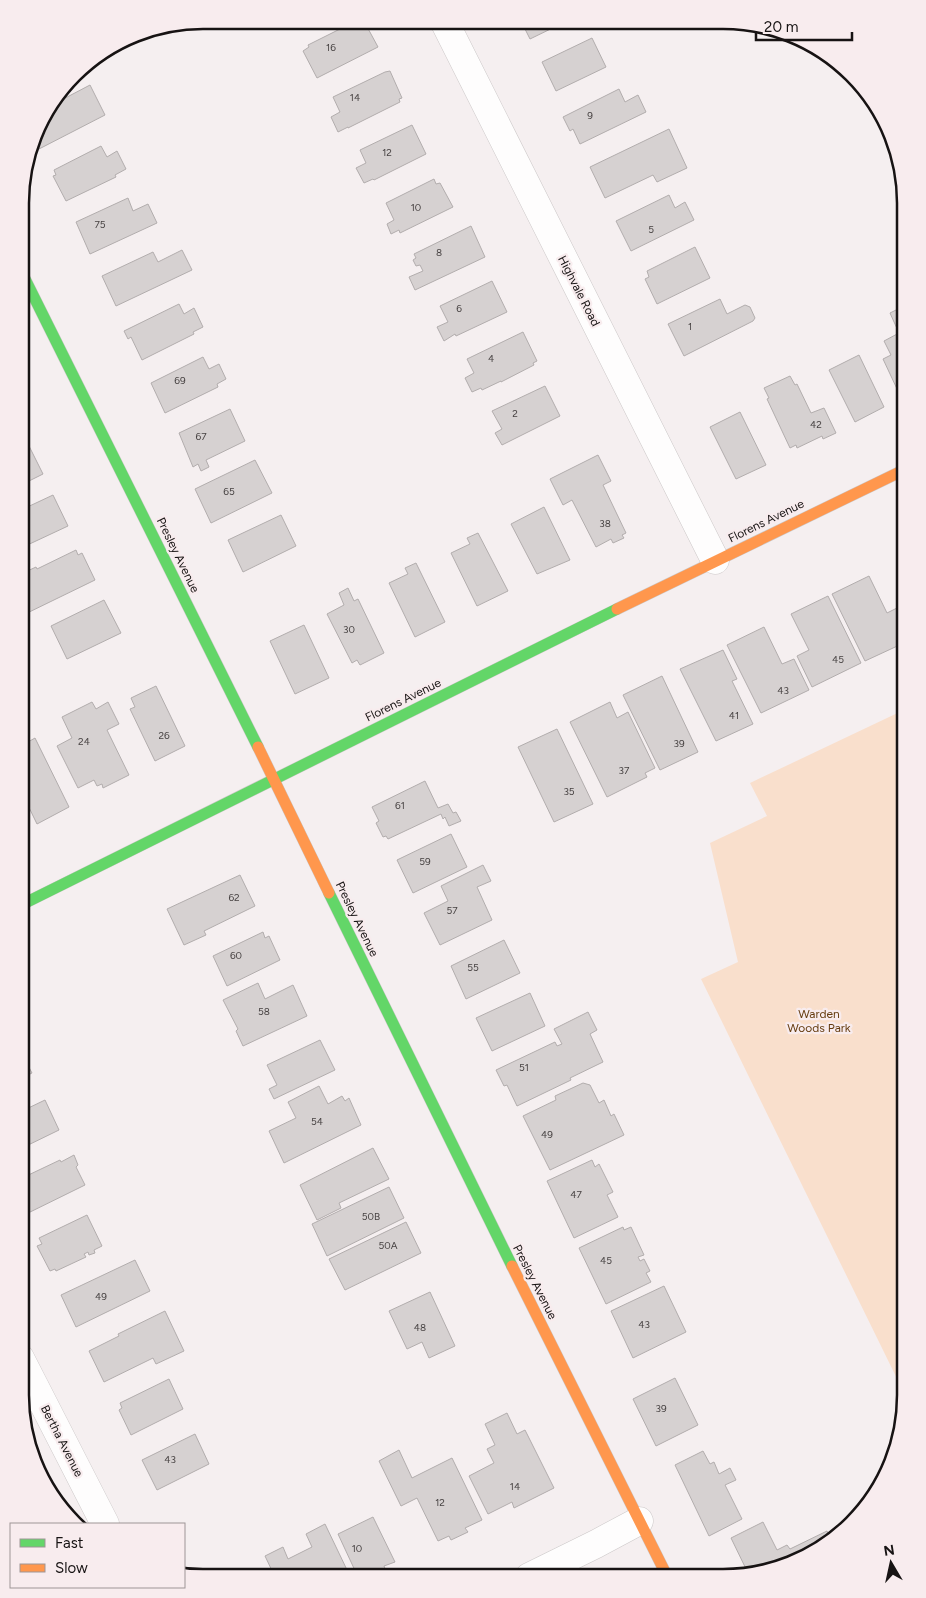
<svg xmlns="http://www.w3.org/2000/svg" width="926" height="1598" font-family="Figtree,sans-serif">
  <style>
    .green { fill: #f9dfcc }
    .building { fill: #d6d1d1; stroke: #b2adad }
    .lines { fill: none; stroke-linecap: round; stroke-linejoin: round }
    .street-casing { stroke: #ccc8c8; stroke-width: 29 }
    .fast-casing { stroke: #ccc8c8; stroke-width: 12 }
    .slow-casing { stroke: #ccc8c8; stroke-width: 12 }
    .street { stroke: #fefdfd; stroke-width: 28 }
    .fast { stroke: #63d668; stroke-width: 11 }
    .slow { stroke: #ff974d; stroke-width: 11 }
    .labels { text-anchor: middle; stroke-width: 4.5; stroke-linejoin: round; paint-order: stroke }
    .number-label { font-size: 10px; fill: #474242 }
    .street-label { font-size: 12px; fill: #171313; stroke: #f8ecee }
    .park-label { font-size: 12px; fill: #663d11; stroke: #f8ecee }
    .rim { fill: none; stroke: #171313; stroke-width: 2.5 }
  </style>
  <rect width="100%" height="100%" fill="#f5eff0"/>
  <path class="green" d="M 906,709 L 906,1397 L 701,979 L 738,962 L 710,843 L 767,816 L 750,783 Z"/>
  <path class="building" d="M 356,21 L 358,27 L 365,23 L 378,47 L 317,78 L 303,51 L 309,47 L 308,45 Z
    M 521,21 L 567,21 L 530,39 Z
    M 592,38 L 606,67 L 556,91 L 542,62 Z
    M 390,71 L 402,98 L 399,99 L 400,102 L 348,128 L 348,127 L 338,132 L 331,117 L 340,112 L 333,97 L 385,72 Z
    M 90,85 L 105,115 L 39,149 L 34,139 L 39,121 L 52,105 Z
    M 619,89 L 625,102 L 638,95 L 646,112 L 580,144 L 573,129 L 570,131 L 563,117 Z
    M 412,125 L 426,154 L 374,180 L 373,179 L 364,183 L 356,168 L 366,163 L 360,150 Z
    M 669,129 L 687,168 L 657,182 L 653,175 L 605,198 L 590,167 Z
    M 101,146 L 107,157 L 117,151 L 126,169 L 115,175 L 116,177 L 66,201 L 53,176 L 56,175 L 54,170 Z
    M 434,179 L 436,184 L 440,183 L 453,207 L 400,233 L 399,230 L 391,234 L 387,224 L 394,220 L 386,203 Z
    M 669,195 L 675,208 L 685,202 L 694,220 L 631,251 L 616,221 Z
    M 128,198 L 133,211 L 148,204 L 157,223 L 90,254 L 76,222 Z
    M 471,226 L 485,257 L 415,290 L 409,277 L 423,271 L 420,265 L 416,266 L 413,260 L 416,258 L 414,254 Z
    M 695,247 L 710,278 L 657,304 L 645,279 L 649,277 L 647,271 Z
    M 182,250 L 192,270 L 116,306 L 102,276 L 153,252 L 158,262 Z
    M 492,281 L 507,312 L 456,336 L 455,334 L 444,341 L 437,327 L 448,322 L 440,306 Z
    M 720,299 L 727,314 L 745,305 L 750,307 L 755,318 L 753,321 L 684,356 L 668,324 Z
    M 179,304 L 184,314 L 194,308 L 203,327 L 193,332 L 194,334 L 142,360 L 131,337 L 128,339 L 124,331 Z
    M 906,305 L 906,388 L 898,391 L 883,359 L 891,355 L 884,341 L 899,333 L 890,313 Z
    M 523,332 L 537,361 L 533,363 L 534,365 L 501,382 L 501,381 L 482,390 L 481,388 L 472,392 L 465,378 L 474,373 L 467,359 Z
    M 859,355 L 884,407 L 855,422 L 829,370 Z
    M 203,357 L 209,369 L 219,364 L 226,379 L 217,384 L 218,387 L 165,413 L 151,383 Z
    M 790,376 L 795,385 L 797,384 L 811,413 L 824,408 L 836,433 L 823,439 L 822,436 L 797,448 L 796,445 L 790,448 L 767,399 L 769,398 L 764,388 Z
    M 545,386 L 560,416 L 502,445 L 495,433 L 502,429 L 492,411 Z
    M 230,409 L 245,441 L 206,460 L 209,467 L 201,471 L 198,464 L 193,467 L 179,433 Z
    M 740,412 L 766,465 L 736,479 L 710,427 Z
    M 26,440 L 43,474 L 21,485 L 21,442 Z
    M 598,455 L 611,481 L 603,485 L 626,533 L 622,535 L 624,538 L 613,543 L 611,539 L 596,547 L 572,500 L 563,505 L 550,479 Z
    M 255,460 L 272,493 L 211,523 L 195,489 Z
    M 53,495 L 68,526 L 21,548 L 21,510 Z
    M 544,507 L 570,560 L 537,574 L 511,524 Z
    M 281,515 L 296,546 L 243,572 L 228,540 Z
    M 478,533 L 508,591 L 477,606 L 451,553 L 470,544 L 467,538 Z
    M 76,550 L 78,555 L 82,553 L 95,580 L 21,616 L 21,574 L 36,567 L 37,569 Z
    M 906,558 L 906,580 L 897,562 Z
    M 416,563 L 445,622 L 415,637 L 389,583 L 408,574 L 405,568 Z
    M 869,576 L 887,613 L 899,607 L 906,623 L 906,642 L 865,661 L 832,594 Z
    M 348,588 L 354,601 L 358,599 L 384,653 L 360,665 L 357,660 L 352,663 L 327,614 L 344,605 L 339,593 Z
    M 828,596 L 861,663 L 812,687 L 797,656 L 809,650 L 791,614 Z
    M 104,600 L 121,633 L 67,659 L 51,626 Z
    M 304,625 L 329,678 L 295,694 L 270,641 Z
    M 764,627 L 782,664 L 794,659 L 809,690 L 761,713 L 727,645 Z
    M 723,650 L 737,679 L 732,681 L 753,724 L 716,741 L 680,669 Z
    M 662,676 L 698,752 L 660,770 L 623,695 Z
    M 156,686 L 185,746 L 155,761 L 130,709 L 135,707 L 131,698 Z
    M 92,702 L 96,709 L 108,702 L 119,724 L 107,730 L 129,775 L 103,788 L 102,784 L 97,786 L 94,780 L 78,788 L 57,746 L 72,738 L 62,717 Z
    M 610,702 L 617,718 L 628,712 L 655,768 L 645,773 L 647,777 L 607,797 L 570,722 Z
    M 557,729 L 593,804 L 554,822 L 518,747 Z
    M 35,738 L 69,807 L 37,824 L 21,791 L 21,761 L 23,760 L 21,756 L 21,746 Z
    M 425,781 L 438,808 L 448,804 L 453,813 L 456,812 L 461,821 L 449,826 L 445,817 L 443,819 L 441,814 L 388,839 L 386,836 L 383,837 L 376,823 L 379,821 L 372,807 Z
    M 451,834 L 467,867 L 413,893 L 397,860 Z
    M 483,865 L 491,881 L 477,887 L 492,920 L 440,945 L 424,913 L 448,901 L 441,886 Z
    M 240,875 L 255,906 L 204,931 L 206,935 L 184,945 L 167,909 Z
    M 263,932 L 265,938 L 269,936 L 280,960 L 227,986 L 213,956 Z
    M 504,940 L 520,973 L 466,999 L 451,966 Z
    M 258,983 L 265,999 L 293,985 L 307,1016 L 243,1046 L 236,1031 L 238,1029 L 223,1000 Z
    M 530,993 L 545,1026 L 492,1051 L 476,1018 Z
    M 588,1012 L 597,1030 L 590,1034 L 603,1062 L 570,1078 L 571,1080 L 517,1106 L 507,1085 L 504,1086 L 496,1070 L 555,1042 L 557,1046 L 562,1044 L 554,1029 Z
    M 320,1040 L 335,1070 L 274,1099 L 269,1089 L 277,1085 L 267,1065 Z
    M 24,1058 L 32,1073 L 20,1079 L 20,1060 Z
    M 583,1083 L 590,1085 L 599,1103 L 604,1100 L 611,1116 L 614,1114 L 624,1135 L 550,1170 L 523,1116 L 556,1100 L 555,1096 Z
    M 319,1086 L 328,1104 L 342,1096 L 345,1101 L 349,1098 L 361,1125 L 284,1163 L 269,1131 L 296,1118 L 288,1102 Z
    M 45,1100 L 59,1130 L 20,1149 L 20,1112 Z
    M 373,1148 L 389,1179 L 339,1203 L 341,1208 L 317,1220 L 300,1185 Z
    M 74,1155 L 78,1165 L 76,1167 L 85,1185 L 22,1216 L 20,1212 L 20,1179 L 60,1160 L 61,1162 Z
    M 592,1160 L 595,1167 L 599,1164 L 613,1192 L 607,1195 L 618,1217 L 574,1238 L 547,1181 Z
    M 389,1187 L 404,1218 L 327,1256 L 312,1224 Z
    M 87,1215 L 102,1246 L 94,1250 L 95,1253 L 89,1255 L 88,1252 L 84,1254 L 86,1257 L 56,1271 L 55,1269 L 50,1271 L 37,1246 L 42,1244 L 39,1238 Z
    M 406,1222 L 421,1253 L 345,1290 L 329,1259 Z
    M 623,1227 L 624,1230 L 631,1227 L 644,1255 L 638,1257 L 640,1261 L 644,1259 L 650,1271 L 646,1273 L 651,1282 L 606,1304 L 579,1248 Z
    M 135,1260 L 150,1291 L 76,1327 L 61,1295 Z
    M 664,1286 L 686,1332 L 633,1358 L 611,1311 Z
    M 430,1292 L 455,1346 L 429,1358 L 422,1342 L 407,1349 L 389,1311 Z
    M 165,1311 L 184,1351 L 156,1364 L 153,1358 L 104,1382 L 89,1351 L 119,1336 L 118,1334 Z
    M 675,1378 L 698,1425 L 656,1446 L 633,1399 Z
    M 169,1379 L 183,1409 L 131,1435 L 119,1410 L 122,1408 L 120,1403 Z
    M 507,1413 L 517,1434 L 525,1430 L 554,1488 L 514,1508 L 512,1502 L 488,1514 L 469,1476 L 494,1463 L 487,1449 L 495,1445 L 485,1424 Z
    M 195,1434 L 209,1464 L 157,1490 L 142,1460 Z
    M 399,1450 L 412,1478 L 452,1458 L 482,1520 L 465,1528 L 468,1532 L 451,1540 L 449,1536 L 438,1541 L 417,1498 L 401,1506 L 379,1461 Z
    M 703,1451 L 710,1464 L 714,1462 L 719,1474 L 730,1468 L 736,1480 L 725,1485 L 742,1519 L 709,1536 L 675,1465 Z
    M 373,1517 L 395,1562 L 384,1566 L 387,1574 L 380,1577 L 372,1577 L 370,1573 L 358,1577 L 338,1534 Z
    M 763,1522 L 777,1550 L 787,1545 L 790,1549 L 827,1531 L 832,1542 L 793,1564 L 748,1573 L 731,1538 Z
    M 325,1524 L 348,1572 L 338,1577 L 275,1577 L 265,1556 L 283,1547 L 288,1559 L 312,1547 L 306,1534 Z"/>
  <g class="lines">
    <defs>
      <path id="street" d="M 444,21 L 715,560
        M 20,1358 L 105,1524
        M 529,1577 L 596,1544 L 639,1521"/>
      <path id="fast" d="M 21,271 L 258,747
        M 329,893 L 512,1266
        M 21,905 L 617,609"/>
      <path id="slow" d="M 617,609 L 906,469
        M 258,747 L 329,893
        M 512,1266 L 668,1578"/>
    </defs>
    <use href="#street" class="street-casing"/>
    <use href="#fast" class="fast-casing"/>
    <use href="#slow" class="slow-casing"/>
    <use href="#street" class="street"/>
    <use href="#fast" class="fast"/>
    <use href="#slow" class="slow"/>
  </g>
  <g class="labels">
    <g class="number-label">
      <text x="331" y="51">16</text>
      <text x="355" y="101">14</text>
      <text x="590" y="119">9</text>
      <text x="387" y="156">12</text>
      <text x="416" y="211">10</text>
      <text x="100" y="228">75</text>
      <text x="651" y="233">5</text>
      <text x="439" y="256">8</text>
      <text x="459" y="312">6</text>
      <text x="690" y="330">1</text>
      <text x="491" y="362">4</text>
      <text x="180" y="384">69</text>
      <text x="515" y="417">2</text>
      <text x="816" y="428">42</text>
      <text x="201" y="440">67</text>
      <text x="229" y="495">65</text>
      <text x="605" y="527">38</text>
      <text x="349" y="633">30</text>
      <text x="838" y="663">45</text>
      <text x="783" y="694">43</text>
      <text x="734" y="719">41</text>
      <text x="164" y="739">26</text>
      <text x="84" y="745">24</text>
      <text x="679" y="747">39</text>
      <text x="624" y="774">37</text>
      <text x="569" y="795">35</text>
      <text x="400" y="809">61</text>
      <text x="425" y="865">59</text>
      <text x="234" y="901">62</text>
      <text x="452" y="914">57</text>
      <text x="236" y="959">60</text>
      <text x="473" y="971">55</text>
      <text x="264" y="1015">58</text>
      <text x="524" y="1071">51</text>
      <text x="317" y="1125">54</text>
      <text x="547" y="1138">49</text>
      <text x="576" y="1198">47</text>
      <text x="371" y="1220">50B</text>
      <text x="388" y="1249">50A</text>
      <text x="606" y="1264">45</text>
      <text x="101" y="1300">49</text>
      <text x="644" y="1328">43</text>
      <text x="420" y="1331">48</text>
      <text x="661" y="1412">39</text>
      <text x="170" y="1463">43</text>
      <text x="515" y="1490">14</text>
      <text x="440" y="1506">12</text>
      <text x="357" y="1552">10</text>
    </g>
    <g class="street-label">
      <text transform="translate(579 291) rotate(63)" y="4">Highvale Road</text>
      <text transform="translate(766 521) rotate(-26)" y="4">Florens Avenue</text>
      <text transform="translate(178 555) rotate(64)" y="4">Presley Avenue</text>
      <text transform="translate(403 700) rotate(-26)" y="4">Florens Avenue</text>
      <text transform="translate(357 919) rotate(64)" y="4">Presley Avenue</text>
      <text transform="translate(535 1282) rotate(63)" y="4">Presley Avenue</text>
      <text transform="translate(62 1441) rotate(63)" y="4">Bertha Avenue</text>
    </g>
    <g class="park-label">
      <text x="819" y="1018">Warden<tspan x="819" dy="14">Woods Park</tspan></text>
    </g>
  </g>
  <path d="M0 0H926V1598H0ZM203 29H723A174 174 0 0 1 897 203V1395A174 174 0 0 1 723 1569H203A174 174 0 0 1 29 1395V203A174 174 0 0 1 203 29Z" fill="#f8ecee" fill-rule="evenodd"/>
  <path class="rim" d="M203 29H723A174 174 0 0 1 897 203V1395A174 174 0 0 1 723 1569H203A174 174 0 0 1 29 1395V203A174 174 0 0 1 203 29Z"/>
  <rect x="10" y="1523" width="175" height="65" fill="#f8ecee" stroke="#9e9596"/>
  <rect x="20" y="1539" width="25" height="8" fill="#63d668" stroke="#9e9596"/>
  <text x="55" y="1548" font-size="15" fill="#171313">Fast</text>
  <rect x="20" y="1564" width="25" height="8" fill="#ff974d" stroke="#9e9596"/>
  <text x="55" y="1573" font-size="15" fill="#171313">Slow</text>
  <g transform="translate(891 1563) rotate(351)" stroke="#f8ecee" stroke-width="4" paint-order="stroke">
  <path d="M0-4L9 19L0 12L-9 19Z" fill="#171313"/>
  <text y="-8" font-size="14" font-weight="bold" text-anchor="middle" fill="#171313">N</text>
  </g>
  <path d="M756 32v8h96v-8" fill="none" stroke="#171313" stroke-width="2.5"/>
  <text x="764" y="32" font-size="15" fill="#171313" stroke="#f8ecee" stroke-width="4" paint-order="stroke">20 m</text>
</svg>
